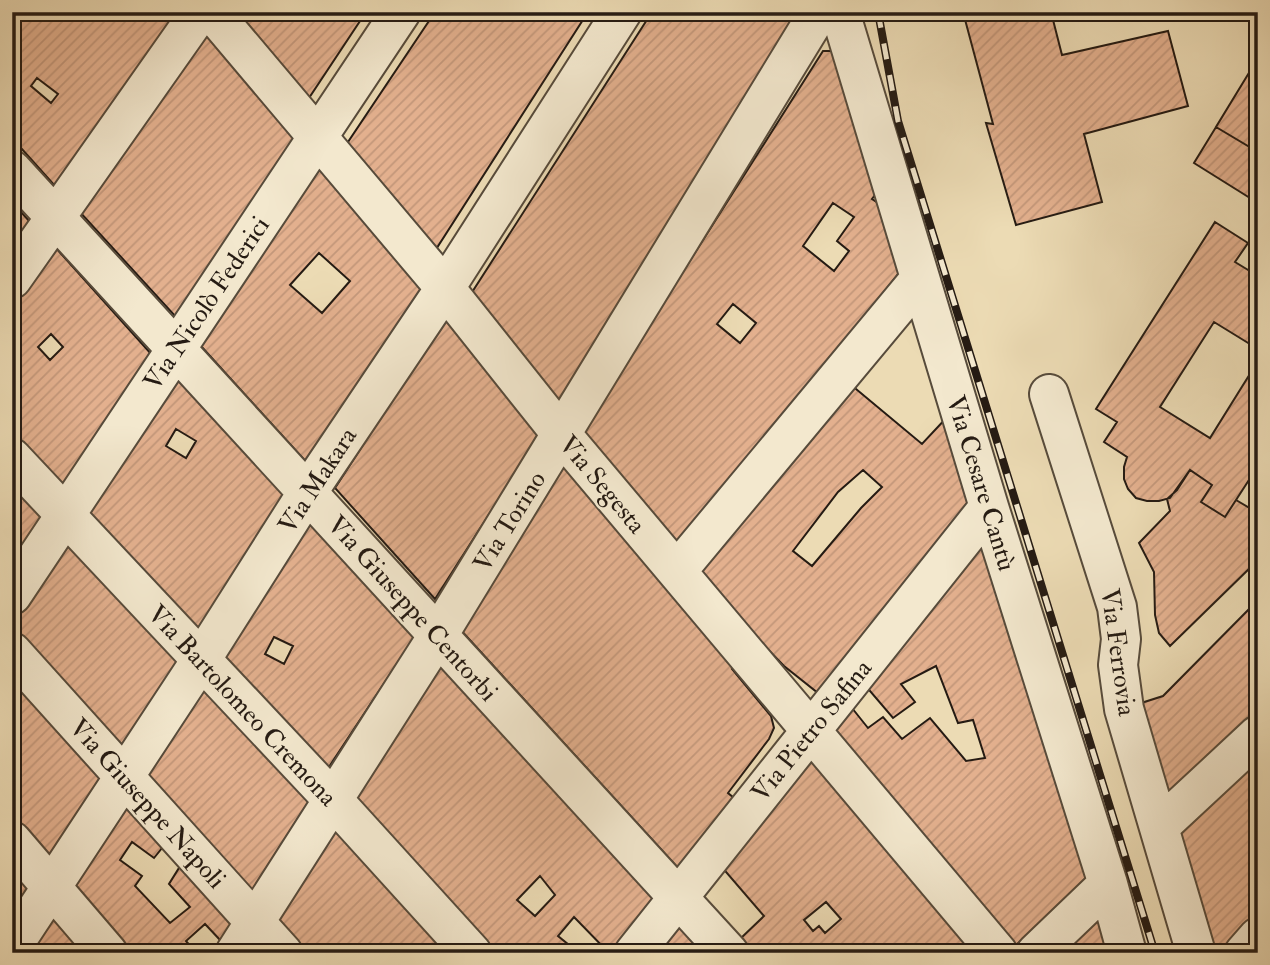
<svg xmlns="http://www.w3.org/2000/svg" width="1270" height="965" font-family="'IM FELL Double Pica',serif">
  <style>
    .building { fill: url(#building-hatch); stroke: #251b13; stroke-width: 2; fill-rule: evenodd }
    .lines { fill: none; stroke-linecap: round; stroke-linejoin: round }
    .street-casing { stroke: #574b3b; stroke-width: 42 }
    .street { stroke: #f3e8ce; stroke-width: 38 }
    .rail-casing { stroke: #251b13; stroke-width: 8 }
    .rail { stroke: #f3e8ce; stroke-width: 5; stroke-dasharray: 16; stroke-linecap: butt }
    .labels { text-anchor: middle; stroke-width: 5; stroke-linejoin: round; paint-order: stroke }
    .street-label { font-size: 26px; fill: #251b13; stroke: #f3e8ce }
  </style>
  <defs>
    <pattern id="building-hatch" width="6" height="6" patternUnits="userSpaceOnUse" patternTransform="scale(1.75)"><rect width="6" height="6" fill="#e3b08e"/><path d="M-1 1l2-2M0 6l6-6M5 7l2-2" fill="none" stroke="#c3977a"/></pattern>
  </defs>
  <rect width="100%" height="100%" fill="#ecdbb4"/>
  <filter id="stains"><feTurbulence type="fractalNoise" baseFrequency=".00286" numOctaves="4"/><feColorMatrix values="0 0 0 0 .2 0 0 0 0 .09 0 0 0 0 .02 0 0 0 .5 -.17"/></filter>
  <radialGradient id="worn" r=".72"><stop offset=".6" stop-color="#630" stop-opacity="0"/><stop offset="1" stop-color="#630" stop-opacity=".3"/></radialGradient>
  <path class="building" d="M 12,12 L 180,12 L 55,186 L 12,138 ZM 37,78 L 58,94 L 51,103 L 31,86 Z
    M 233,12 L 366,12 L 305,104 Z
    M 435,12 L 588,12 L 433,254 L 344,148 Z
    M 652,12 L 797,12 L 559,403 L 469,297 Z
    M 963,12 L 1051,12 L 1062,55 L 1168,31 L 1188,106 L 1084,134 L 1102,202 L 1016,225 L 986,123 L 993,124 Z
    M 205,29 L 297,138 L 175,316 L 78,210 Z
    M 823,51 L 835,51 L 878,191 L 872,199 L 884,207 L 902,269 L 682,548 L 581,432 ZM 833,203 L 854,217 L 837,241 L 849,251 L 834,271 L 803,246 ZM 733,304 L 756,323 L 740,343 L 717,324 Z
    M 1258,58 L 1258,152 L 1216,127 Z
    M 1216,127 L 1258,152 L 1258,203 L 1194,163 Z
    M 320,166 L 424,290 L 308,464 L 200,345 ZM 319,253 L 350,281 L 322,313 L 290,285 Z
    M 12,202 L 31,223 L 12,250 Z
    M 1215,222 L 1248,243 L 1235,262 L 1258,276 L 1258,349 L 1214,322 L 1160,407 L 1210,438 L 1258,361 L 1258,466 L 1225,517 L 1201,502 L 1212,485 L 1190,470 L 1170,498 L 1159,501 L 1147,501 L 1136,498 L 1128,489 L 1124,479 L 1124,467 L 1127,457 L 1104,442 L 1117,422 L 1096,409 Z
    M 55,247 L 153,356 L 60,488 L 12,435 L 12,305 ZM 51,334 L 63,347 L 50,360 L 38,347 Z
    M 446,317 L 543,430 L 435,599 L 335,488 Z
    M 177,379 L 287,498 L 197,635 L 84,515 ZM 176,429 L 196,441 L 186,458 L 166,446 Z
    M 850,384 L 922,444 L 949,415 L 973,498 L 818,693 L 784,666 L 754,635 L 700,570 ZM 863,470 L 882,487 L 861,508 L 812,566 L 793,551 L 838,492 Z
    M 566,458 L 740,663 L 732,669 L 771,716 L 774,728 L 769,739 L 728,793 L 734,798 L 678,868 L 458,627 Z
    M 1190,470 L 1212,485 L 1201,502 L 1225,517 L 1236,500 L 1258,513 L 1258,567 L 1253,565 L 1170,646 L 1159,633 L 1155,615 L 1154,572 L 1139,543 L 1170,511 L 1167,499 L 1177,490 Z
    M 12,476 L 46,511 L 12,561 Z
    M 309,522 L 416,635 L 325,773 L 219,659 ZM 274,637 L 293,646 L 284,664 L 265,654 Z
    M 69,537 L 178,661 L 119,754 L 12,637 L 12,625 Z
    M 977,544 L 989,544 L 1092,876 L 1015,946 L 830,726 L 848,703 L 868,728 L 883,717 L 902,739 L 930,718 L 966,761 L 985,758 L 973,720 L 958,723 L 936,666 L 901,684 L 915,702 L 893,718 L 864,684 Z
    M 1258,600 L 1258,716 L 1166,803 L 1135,705 L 1163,696 Z
    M 437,661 L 657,897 L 613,953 L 609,953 L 574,917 L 558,936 L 579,953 L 488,953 L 348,801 ZM 540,876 L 555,895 L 535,916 L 517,900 Z
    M 12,674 L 108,777 L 46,862 L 12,822 Z
    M 206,684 L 311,798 L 251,892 L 143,777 Z
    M 812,751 L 980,953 L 755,953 L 741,938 L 764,916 L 720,865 ZM 826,902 L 841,919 L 825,933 L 819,926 L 813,931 L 804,920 Z
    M 1258,754 L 1258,917 L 1227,953 L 1210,953 L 1174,833 Z
    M 129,799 L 166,843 L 154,858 L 132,842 L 120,860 L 142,876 L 135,886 L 170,923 L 190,907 L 169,884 L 184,860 L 237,918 L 222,942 L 205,924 L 186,941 L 196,953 L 127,953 L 72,887 Z
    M 335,824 L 454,953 L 308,953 L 275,917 Z
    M 12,869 L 29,889 L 12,915 Z
    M 1104,900 L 1118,953 L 1048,953 Z
    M 52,910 L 88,953 L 26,953 Z
    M 678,916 L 711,953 L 650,953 Z"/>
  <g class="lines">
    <defs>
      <path id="street" d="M 212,12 L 445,288 L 562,435 L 998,953
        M 840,12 L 989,507 L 1108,884 L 1127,953
        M 12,170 L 729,953
        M 12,279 L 200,12
        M 1049,394 L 1117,607 L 1121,639 L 1118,665 L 1124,709 L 1196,953
        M 12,458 L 334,801 L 472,953
        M 677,571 L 920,279
        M 12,595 L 401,12
        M 12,652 L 283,953
        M 1159,827 L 1258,735
        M 12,841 L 108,953
        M 12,947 L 201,660 L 307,493 L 445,288 L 622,12
        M 235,953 L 437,637 L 819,12
        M 634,953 L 989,507
        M 1036,953 L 1108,884
        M 1244,953 L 1258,937"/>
    </defs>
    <use href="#street" class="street-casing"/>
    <use href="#street" class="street"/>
    <defs>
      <path id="rail" d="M 878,12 L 898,121 L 1155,953"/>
    </defs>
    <use href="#rail" class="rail-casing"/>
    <use href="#rail" class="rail"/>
  </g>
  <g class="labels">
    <g class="street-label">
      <text transform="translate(206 303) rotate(-56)" y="9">Via Nicolò Federici</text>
      <text transform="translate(317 480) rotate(-57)" y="9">Via Makara</text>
      <text transform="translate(982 483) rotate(73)" y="9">Via Cesare Cantù</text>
      <text transform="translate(603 484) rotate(50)" y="9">Via Segesta</text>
      <text transform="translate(509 521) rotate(-58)" y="9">Via Torino</text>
      <text transform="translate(413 608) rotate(48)" y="9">Via Giuseppe Centorbi</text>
      <text transform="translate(1119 652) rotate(82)" y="9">Via Ferrovia</text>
      <text transform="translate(243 705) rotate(47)" y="9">Via Bartolomeo Cremona</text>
      <text transform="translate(811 730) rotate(-51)" y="9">Via Pietro Safina</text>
      <text transform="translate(148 803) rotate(48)" y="9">Via Giuseppe Napoli</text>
    </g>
  </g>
  <rect width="1270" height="965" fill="none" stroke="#ecdbb4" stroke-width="42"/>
  <rect x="14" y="14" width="1242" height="937" fill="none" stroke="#251b13" stroke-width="3.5"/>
  <rect x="21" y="21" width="1228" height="923" fill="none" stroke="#251b13" stroke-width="2"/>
  <rect width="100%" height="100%" filter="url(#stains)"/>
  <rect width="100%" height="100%" fill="url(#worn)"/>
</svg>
